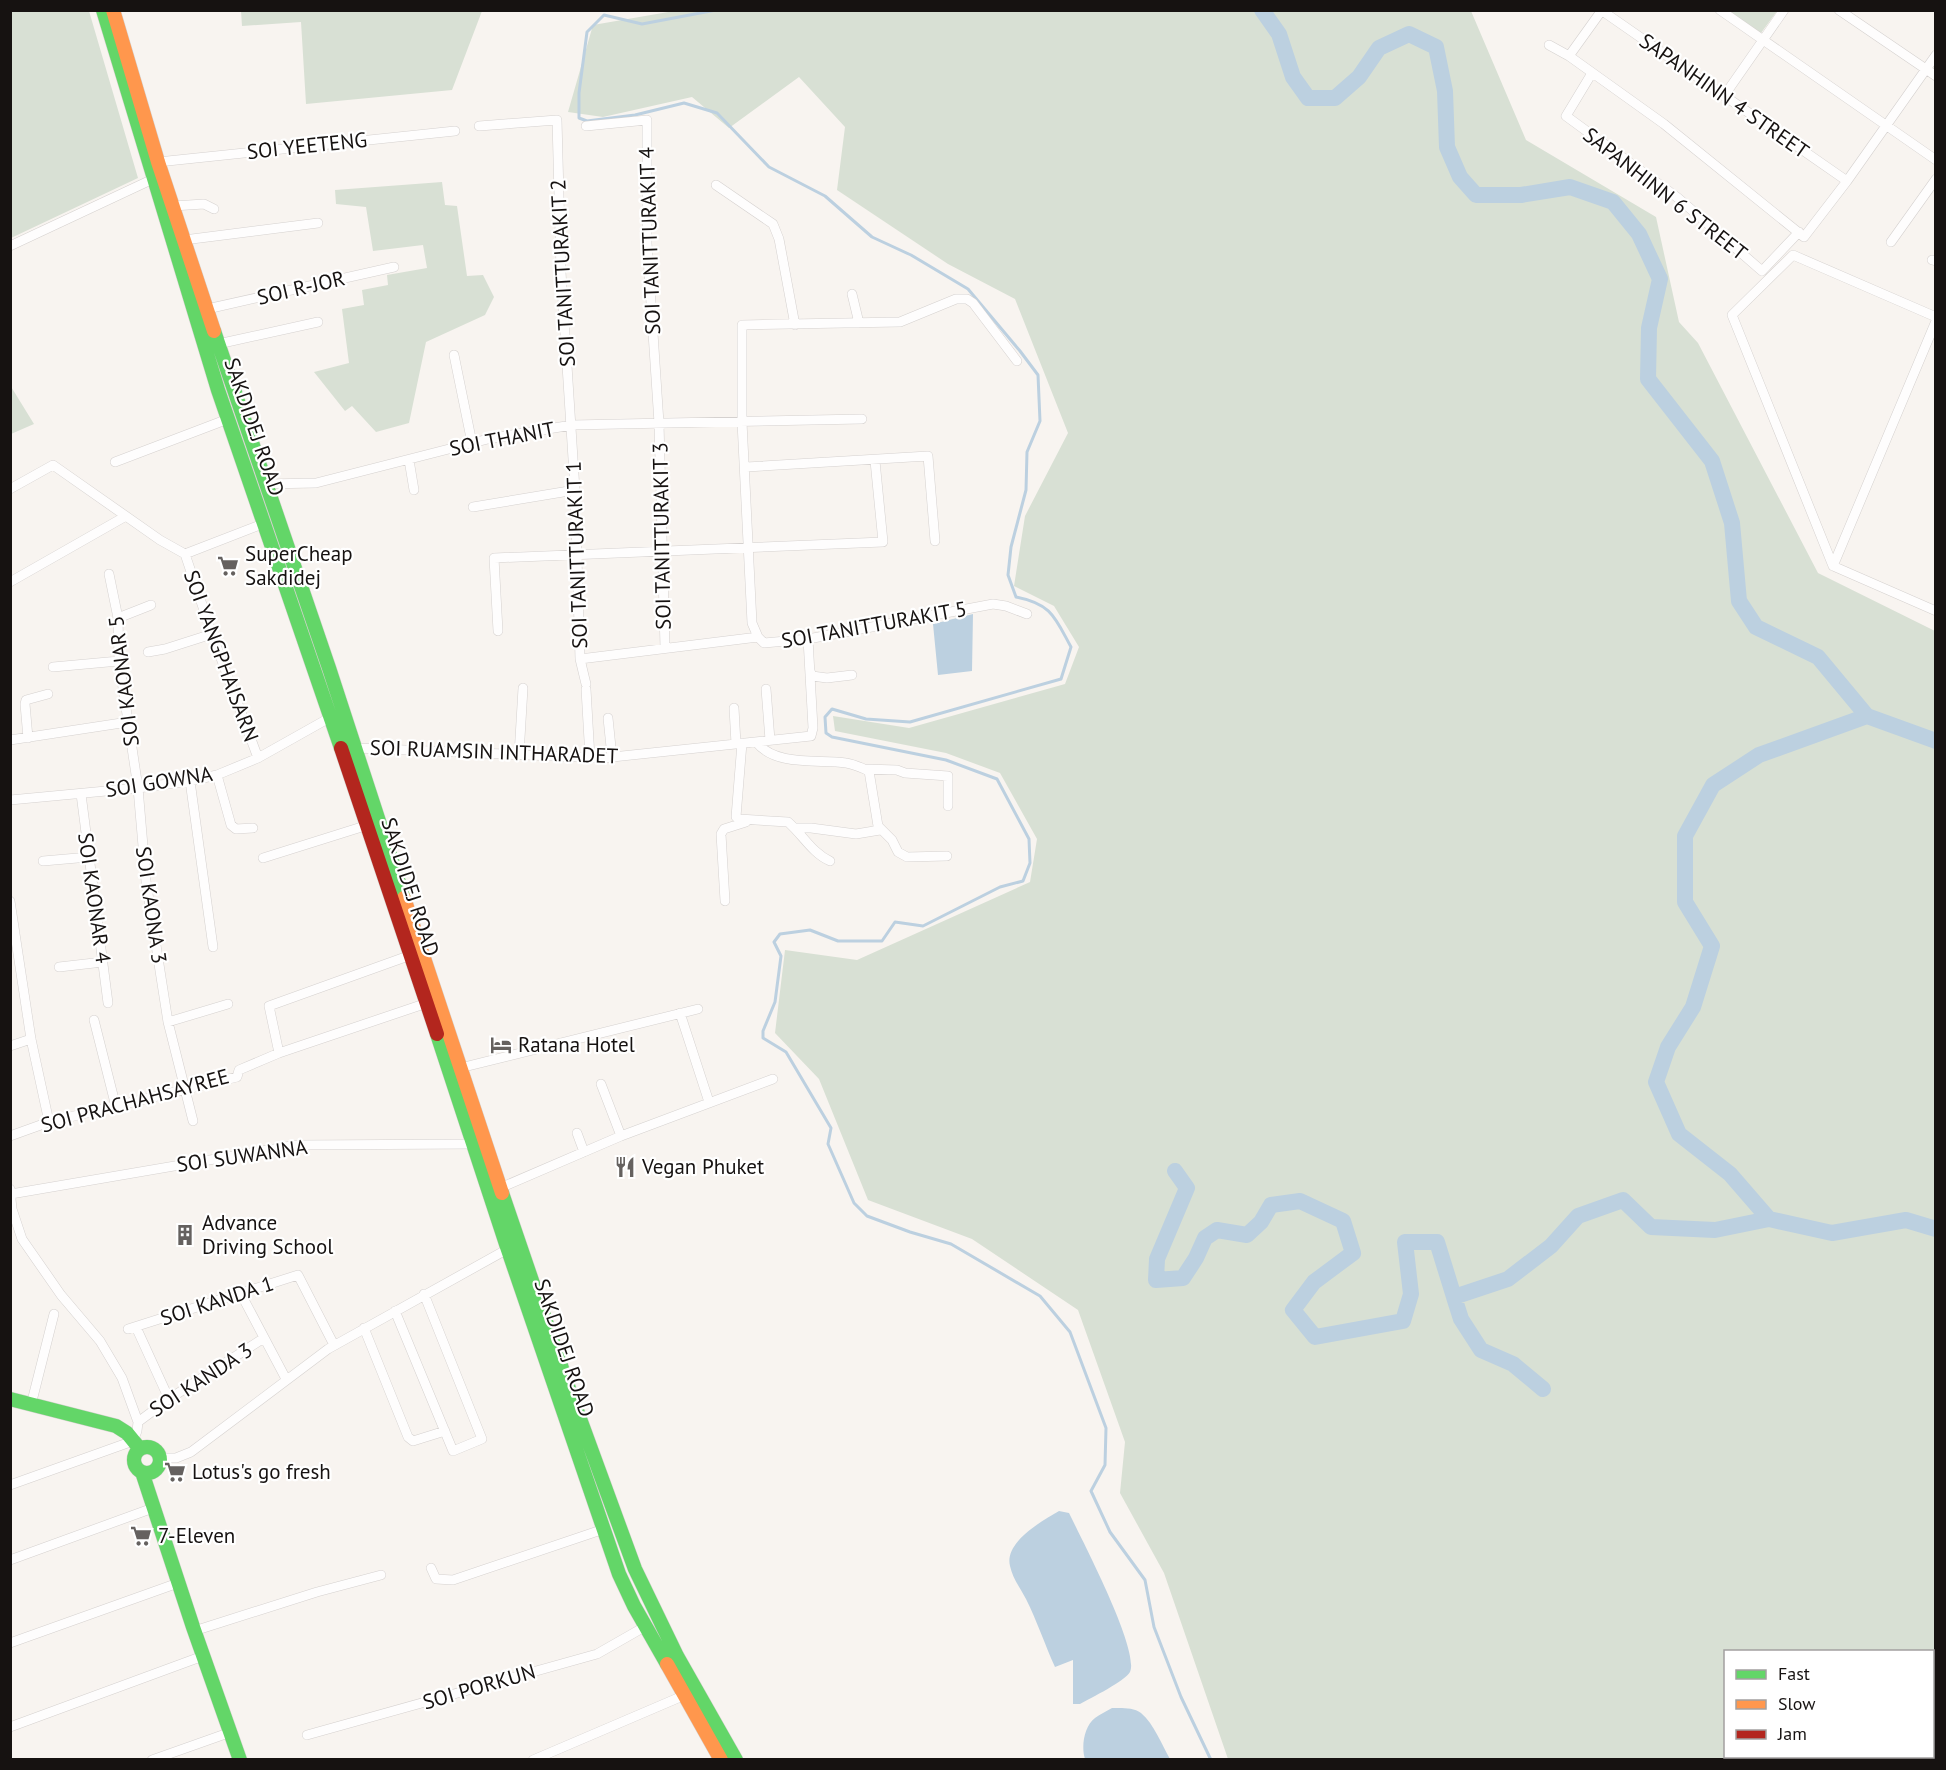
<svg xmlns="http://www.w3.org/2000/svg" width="1946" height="1770" font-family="'PT Sans',sans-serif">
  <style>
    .green { fill: #d8e0d4; fill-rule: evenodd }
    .water { fill: #bcd0e0 }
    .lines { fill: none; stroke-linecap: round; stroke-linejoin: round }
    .stream { stroke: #bcd0e0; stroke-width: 3 }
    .river { stroke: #bcd0e0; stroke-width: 16 }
    .street-casing { stroke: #d5d1cf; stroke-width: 10 }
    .fast-casing { stroke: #d5d1cf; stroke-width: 15 }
    .slow-casing { stroke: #d5d1cf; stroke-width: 15 }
    .jam-casing { stroke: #d5d1cf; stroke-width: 15 }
    .street { stroke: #fefdfd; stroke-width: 9 }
    .fast { stroke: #63d668; stroke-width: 14 }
    .slow { stroke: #ff974d; stroke-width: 14 }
    .jam { stroke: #b3261e; stroke-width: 14 }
    .labels { text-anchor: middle; stroke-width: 4.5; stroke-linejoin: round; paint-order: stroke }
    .street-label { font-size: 21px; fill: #161211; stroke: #fff }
    .poi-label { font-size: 21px; fill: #161211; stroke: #fff; text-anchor: start }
  </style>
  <rect width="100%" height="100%" fill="#f8f4f0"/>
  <path class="green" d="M 10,11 L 89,11 L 138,178 L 11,238 Z
    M 241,11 L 241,10 L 482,11 L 452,90 L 306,104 L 301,22 L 242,26 Z
    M 674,11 L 1471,11 L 1526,140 L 1656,217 L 1679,322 L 1698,343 L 1818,573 L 1935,631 L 1935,1759 L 1228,1759 L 1164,1573 L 1120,1493 L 1125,1442 L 1078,1310 L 972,1239 L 868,1200 L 819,1079 L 775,1033 L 785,950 L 857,960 L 1030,882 L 1037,839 L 1000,773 L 946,753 L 835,731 L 833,716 L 909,728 L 1065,684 L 1079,647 L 1054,606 L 1014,586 L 1025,516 L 1068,433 L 1015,299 L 948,264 L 837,190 L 845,127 L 799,77 L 729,128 L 692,97 L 603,117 L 568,112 L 593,25 ZM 1726,1652 L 1932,1652 L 1932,1756 L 1726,1756 Z
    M 1728,11 L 1777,11 L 1761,33 Z
    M 442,182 L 445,205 L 457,206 L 467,276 L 483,275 L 494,297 L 485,315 L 426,342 L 409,423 L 376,432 L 352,406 L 345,411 L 314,372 L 349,363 L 342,309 L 364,305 L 362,290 L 388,285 L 387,275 L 427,268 L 423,245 L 373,251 L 366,207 L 336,204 L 335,190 Z
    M 10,385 L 34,424 L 11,434 L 10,434 Z"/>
  <path class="water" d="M 973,614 L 972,671 L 938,675 L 933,624 Z
    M 1059,1511 L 1069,1513 C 1081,1538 1140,1650 1130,1672 C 1125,1681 1091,1698 1080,1704 L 1073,1704 L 1073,1660 L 1055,1667 C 1045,1645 1037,1621 1026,1599 C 1020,1588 1013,1579 1010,1566 C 1004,1542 1042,1521 1059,1511 Z
    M 1112,1708 C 1121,1708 1133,1707 1141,1713 C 1154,1724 1162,1745 1170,1759 L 1085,1759 C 1081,1747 1084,1726 1095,1718 C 1100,1714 1107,1711 1112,1708 Z"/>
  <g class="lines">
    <path class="stream" d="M 716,10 L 642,24 L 604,15 L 587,32 L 579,93 L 579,118 L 587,121 L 635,115 L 684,103 L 717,113 L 769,167 L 825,196 L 872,237 L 911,255 L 968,289 L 1020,351 L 1038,375 L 1040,421 L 1027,452 L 1026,490 L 1011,547 L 1008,575 L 1016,597 C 1052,604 1055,618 1071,647 L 1061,679 L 910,722 L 866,719 L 832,709 L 825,717 L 826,733 L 832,737 L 946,760 L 997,779 L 1029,839 L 1030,863 L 1023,881 L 1000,887 L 923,926 L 895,922 L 882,941 L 838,941 L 810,930 L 780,934 L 774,942 L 781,956 L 775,1002 L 763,1031 L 763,1038 L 786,1052 L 831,1128 L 828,1144 L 854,1203 L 867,1216 L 910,1232 L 951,1244 L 1040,1296 L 1070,1332 L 1106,1428 L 1105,1465 L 1091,1491 L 1110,1532 L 1145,1580 L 1154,1627 L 1181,1697 L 1211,1760"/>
    <path class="river" d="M 1262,10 L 1279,34 L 1293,77 L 1308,98 L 1335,98 L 1359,77 L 1379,48 L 1409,34 L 1436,47 L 1445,91 L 1447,147 L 1460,177 L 1476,195 L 1521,195 L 1570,187 L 1613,202 L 1639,234 L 1660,279 L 1649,328 L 1648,379 L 1712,461 L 1732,523 L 1739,601 L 1756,627 L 1818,657 L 1867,716 L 1936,741
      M 1175,1171 L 1187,1188 L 1157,1259 L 1156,1280 L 1183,1278 L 1196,1258 L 1205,1238 L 1217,1230 L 1247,1235 L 1261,1222 L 1271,1205 L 1300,1201 L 1343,1221 L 1353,1253 L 1314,1282 L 1293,1310 L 1315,1337 L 1403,1321 L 1411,1294 L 1405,1242 L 1437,1242 L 1454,1297 L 1508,1279 L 1551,1246 L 1578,1216 L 1623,1200 L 1651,1227 L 1715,1230 L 1769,1219 L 1832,1233 L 1906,1220 L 1936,1229
      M 1769,1219 L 1730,1174 L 1679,1134 L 1656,1082 L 1668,1047 L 1693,1007 L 1712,946 L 1685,902 L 1685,836 L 1713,785 L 1759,755 L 1867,716
      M 1454,1297 L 1461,1319 L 1481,1350 L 1513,1364 L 1543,1389"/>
    <defs>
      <path id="street" d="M 1601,10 L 1847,181
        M 1720,10 L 1936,160
        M 1839,10 L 1936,76
        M 1549,45 L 1569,56 L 1602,10
        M 1569,56 L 1664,124 L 1804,237 L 1847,181 L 1936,55
        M 1592,73 L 1566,116 L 1678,198 L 1762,271 L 1799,232
        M 1724,96 L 1784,10
        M 479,126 L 557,120 L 561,272 L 575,490 L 580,659 L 586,684
        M 586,126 L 647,120 L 647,243 L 659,423 L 665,648
        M 158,162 L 455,131
        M 716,185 L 773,224 L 779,239 L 795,325
        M 173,206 L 204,204 L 214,209
        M 184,240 L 318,223
        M 1891,242 L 1936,179
        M 10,246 L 153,179
        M 1932,260 L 1936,261
        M 852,294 L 859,323
        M 207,309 L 394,267
        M 1936,317 L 1793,255 L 1732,315 L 1833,566 L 1936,611
        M 218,344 L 318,322
        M 454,355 L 472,443
        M 1017,361 L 973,303 L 967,299 L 956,299 L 900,322 L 742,325 L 742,422 L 752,623 L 758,637 L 764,643 L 808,639 L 993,604 L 1006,606 L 1027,614
        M 409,460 L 414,490
        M 115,462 L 228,419
        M 746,467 L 928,456 L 935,541
        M 265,484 L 316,483 L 488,439 L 572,425 L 862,419
        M 10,489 L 53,465 L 160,540 L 185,554
        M 473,507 L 575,490
        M 185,554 L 212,634 L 258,758
        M 185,554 L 265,523
        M 1833,566 L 1936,321
        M 109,574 L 118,618 L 119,661 L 138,788 L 146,881 L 168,1022 L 193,1121
        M 10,582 L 126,516
        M 118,618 L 151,605
        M 498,631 L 494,558 L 883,542 L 875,461
        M 148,652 L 165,649 L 212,634
        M 580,659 L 758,637
        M 53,667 L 119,661
        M 810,671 L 812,676 L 827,678 L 852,675
        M 586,689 L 590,758
        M 766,689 L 770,740
        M 734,708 L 736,744
        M 608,718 L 612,757
        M 28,738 L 25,704 L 26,700 L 48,694
        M 10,740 L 128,722
        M 756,742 C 776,767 819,759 846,763 C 854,764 862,768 869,771 L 878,826 L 892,840 L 898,852 L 907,857 L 947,856
        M 742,743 L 736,817 L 739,819 L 788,822 C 803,835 812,853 830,861
        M 356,748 L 603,758 L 811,736 L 813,728 L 808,639
        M 519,755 L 523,688
        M 865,769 L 897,770 L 905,773 L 948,776 L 948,806
        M 217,775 L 231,825 L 236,829 L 253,828
        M 190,781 L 213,947
        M 81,794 L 108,1003
        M 10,800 L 138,788 L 190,781 L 217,775 L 258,758 L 331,717
        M 795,828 L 811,828 L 856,834 L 880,830
        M 263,858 L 368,825
        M 43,861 L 89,857
        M 10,901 L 31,1039 L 49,1122
        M 725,901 L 721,834 L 724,829 L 746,822
        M 59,967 L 103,962
        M 680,1013 L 709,1102
        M 94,1020 L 116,1107
        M 168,1022 L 228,1004
        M 10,1046 L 31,1039
        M 279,1053 L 269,1006 L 411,955
        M 460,1068 L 698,1009
        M 601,1084 L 621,1136
        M 577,1133 L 584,1152
        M 10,1136 L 49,1122 L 237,1077 L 239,1070 L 279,1053 L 427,1003
        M 500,1188 L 621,1136 L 773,1079
        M 10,1189 L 12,1209 L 22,1239 L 61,1295 L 100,1341 L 122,1378 L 138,1422 L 137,1431 L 133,1441 L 10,1485
        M 11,1194 L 297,1145 L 474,1144
        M 241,1294 L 286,1379
        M 395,1311 L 453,1451 L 482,1439 L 424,1294
        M 136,1327 L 169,1399
        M 364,1328 L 408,1437 L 413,1441 L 445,1431
        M 128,1329 L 298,1275 L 334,1345
        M 31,1405 L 54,1314
        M 138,1422 L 169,1399 L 264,1338
        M 161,1458 L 176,1458 L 191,1452 L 328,1349 L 513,1246
        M 10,1560 L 153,1508
        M 431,1568 L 436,1579 L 453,1580 L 604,1529
        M 194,1631 L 317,1592 L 381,1575
        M 10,1643 L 178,1583
        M 10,1727 L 203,1656
        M 307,1735 L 597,1654 L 646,1626
        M 152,1760 L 231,1732
        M 533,1760 L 685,1695"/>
      <path id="fast" d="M 103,10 L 218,390 L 341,748
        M 214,331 L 329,668 L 404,898
        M 437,1034 L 507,1247 L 619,1574 L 634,1606 L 667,1664
        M 502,1193 L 568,1386 L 635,1569 L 677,1656 L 736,1760
        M 10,1399 L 116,1426 L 127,1433 L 140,1449
        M134 1460a13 13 0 1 1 26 0a13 13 0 1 1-26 0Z
        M 142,1472 L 193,1627 L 240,1760"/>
      <path id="slow" d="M 113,10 L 158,162 L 214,331
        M 404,898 L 502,1193
        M 667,1664 L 721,1760"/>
      <path id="jam" d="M 341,748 L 437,1034"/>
    </defs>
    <use href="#street" class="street-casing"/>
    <use href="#fast" class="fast-casing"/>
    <use href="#slow" class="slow-casing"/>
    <use href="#jam" class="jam-casing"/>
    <use href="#street" class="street"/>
    <use href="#fast" class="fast"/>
    <use href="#slow" class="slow"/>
    <use href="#jam" class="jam"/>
  </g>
  <defs>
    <symbol id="supermarket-bare" viewBox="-9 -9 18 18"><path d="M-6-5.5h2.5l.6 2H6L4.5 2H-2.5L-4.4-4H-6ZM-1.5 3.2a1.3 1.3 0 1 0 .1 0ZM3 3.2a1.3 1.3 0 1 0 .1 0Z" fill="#65615f" stroke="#fff" stroke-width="2.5" paint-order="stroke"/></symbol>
    <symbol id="hotel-bare" viewBox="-9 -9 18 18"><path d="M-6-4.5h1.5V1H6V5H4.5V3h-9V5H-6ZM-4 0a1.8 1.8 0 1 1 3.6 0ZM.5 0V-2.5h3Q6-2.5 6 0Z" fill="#65615f" stroke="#fff" stroke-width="2.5" paint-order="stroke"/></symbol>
    <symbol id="restaurant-bare" viewBox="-9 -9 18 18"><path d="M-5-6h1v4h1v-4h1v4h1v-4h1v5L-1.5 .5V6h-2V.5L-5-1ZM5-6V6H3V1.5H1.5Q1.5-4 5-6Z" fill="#65615f" stroke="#fff" stroke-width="2.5" paint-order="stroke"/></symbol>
    <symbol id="building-bare" viewBox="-9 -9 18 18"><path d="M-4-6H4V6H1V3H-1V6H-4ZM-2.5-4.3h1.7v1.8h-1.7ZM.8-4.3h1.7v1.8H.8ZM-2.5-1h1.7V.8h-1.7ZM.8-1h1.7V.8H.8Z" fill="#65615f" stroke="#fff" stroke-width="2.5" paint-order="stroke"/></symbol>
  </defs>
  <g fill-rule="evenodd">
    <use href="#supermarket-bare" x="213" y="551" width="30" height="30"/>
    <use href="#hotel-bare" x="486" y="1030" width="30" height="30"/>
    <use href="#restaurant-bare" x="610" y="1152" width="30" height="30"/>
    <use href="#building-bare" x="170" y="1220" width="30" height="30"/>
    <use href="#supermarket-bare" x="160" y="1457" width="30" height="30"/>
    <use href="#supermarket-bare" x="126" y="1521" width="30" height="30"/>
  </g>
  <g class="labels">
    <g class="street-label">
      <text transform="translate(1724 96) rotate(35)" y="7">SAPANHINN 4 STREET</text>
      <text transform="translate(307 146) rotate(-6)" y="7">SOI YEETENG</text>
      <text transform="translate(1665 194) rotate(38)" y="7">SAPANHINN 6 STREET</text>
      <text transform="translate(650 241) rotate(-92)" y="7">SOI TANITTURAKIT 4</text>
      <text transform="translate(563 273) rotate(-93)" y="7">SOI TANITTURAKIT 2</text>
      <text transform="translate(301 288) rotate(-13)" y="7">SOI R-JOR</text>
      <text transform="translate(254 427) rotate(71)" y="7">SAKDIDEJ ROAD</text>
      <text transform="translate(502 439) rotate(-11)" y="7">SOI THANIT</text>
      <text transform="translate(662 536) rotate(-91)" y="7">SOI TANITTURAKIT 3</text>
      <text transform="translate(577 555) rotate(-92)" y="7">SOI TANITTURAKIT 1</text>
      <text transform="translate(874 625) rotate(-10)" y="7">SOI TANITTURAKIT 5</text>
      <text transform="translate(221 656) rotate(70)" y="7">SOI YANGPHAISARN</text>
      <text transform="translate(124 681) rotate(-97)" y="7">SOI KAONAR 5</text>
      <text transform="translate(494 752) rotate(2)" y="7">SOI RUAMSIN INTHARADET</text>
      <text transform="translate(159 782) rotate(-9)" y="7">SOI GOWNA</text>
      <text transform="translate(410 887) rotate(72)" y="7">SAKDIDEJ ROAD</text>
      <text transform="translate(94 898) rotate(82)" y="7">SOI KAONAR 4</text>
      <text transform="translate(151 905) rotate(82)" y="7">SOI KAONA 3</text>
      <text transform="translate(135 1101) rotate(-15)" y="7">SOI PRACHAHSAYREE</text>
      <text transform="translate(242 1156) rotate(-8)" y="7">SOI SUWANNA</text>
      <text transform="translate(217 1301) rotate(-18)" y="7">SOI KANDA 1</text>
      <text transform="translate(564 1348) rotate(71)" y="7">SAKDIDEJ ROAD</text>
      <text transform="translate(201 1380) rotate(-33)" y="7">SOI KANDA 3</text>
      <text transform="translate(479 1687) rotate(-16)" y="7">SOI PORKUN</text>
    </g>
    <g class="poi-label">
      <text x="245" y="561">SuperCheap<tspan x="245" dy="24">Sakdidej</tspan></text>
      <text x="518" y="1052">Ratana Hotel</text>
      <text x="642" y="1174">Vegan Phuket</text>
      <text x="202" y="1230">Advance<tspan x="202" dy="24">Driving School</tspan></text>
      <text x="192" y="1479">Lotus's go fresh</text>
      <text x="158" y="1543">7-Eleven</text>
    </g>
  </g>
  <rect width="1946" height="1770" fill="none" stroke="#161211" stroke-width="24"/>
  <rect x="1724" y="1650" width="210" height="108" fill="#ffffff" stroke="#a2a0a0" stroke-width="1.5"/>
  <rect x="1736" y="1670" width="30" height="9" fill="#63d668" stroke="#a2a0a0" stroke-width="1.5"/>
  <text x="1778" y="1680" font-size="18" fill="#161211">Fast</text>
  <rect x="1736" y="1700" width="30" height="9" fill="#ff974d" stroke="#a2a0a0" stroke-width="1.5"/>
  <text x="1778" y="1710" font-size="18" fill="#161211">Slow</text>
  <rect x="1736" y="1730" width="30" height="9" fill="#b3261e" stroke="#a2a0a0" stroke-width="1.5"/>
  <text x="1778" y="1740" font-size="18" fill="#161211">Jam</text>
</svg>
